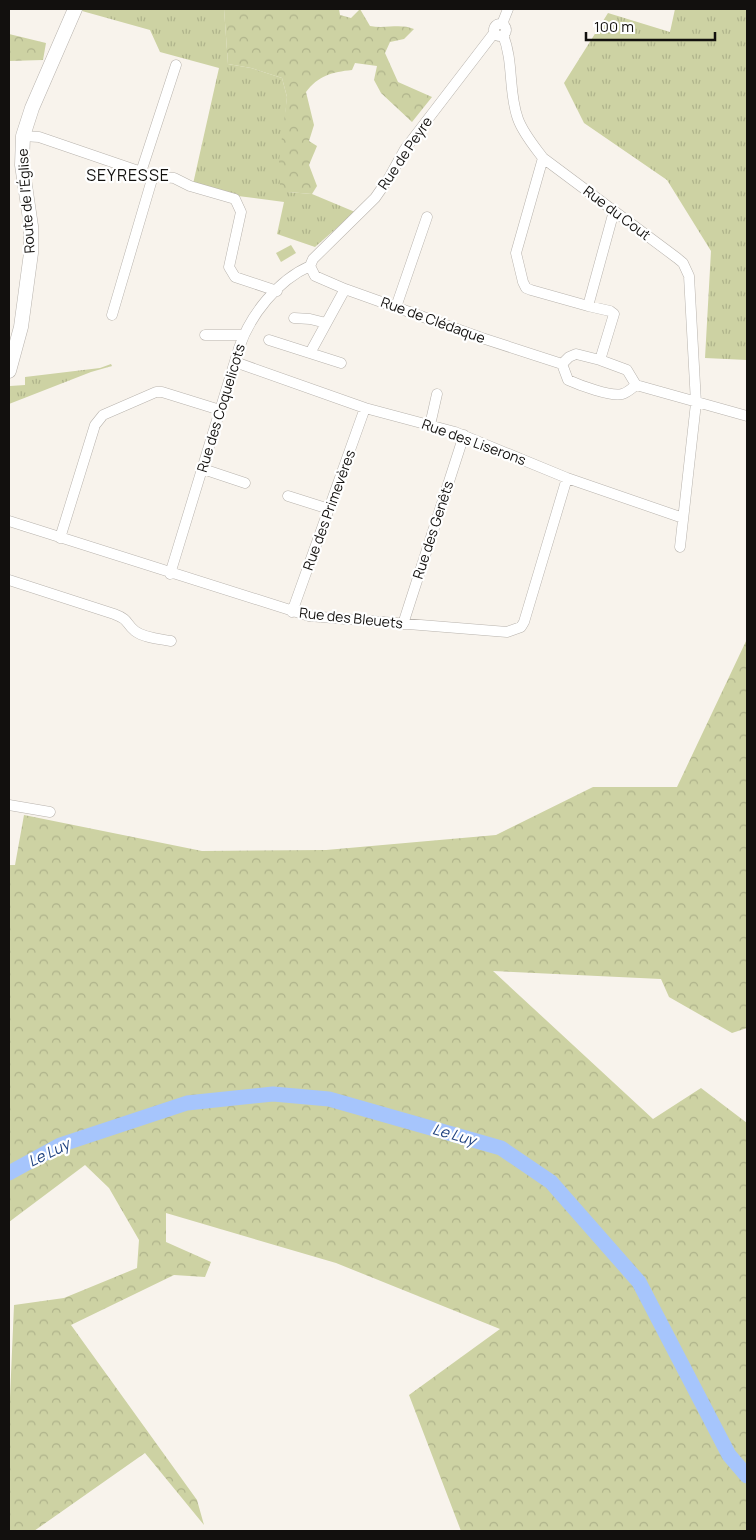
<svg xmlns="http://www.w3.org/2000/svg" width="756" height="1540" font-family="Manrope,sans-serif">
  <style>
    .grass { fill: url(#grass-tufts) }
    .forest { fill: url(#forest-crowns) }
    .garden { fill: #cdd2a3 }
    .lines { fill: none; stroke-linecap: round; stroke-linejoin: round }
    .river { stroke: #a6c5fc; stroke-width: 15 }
    .street-casing { stroke: #b8b3ad; stroke-width: 11 }
    .secondary-casing { stroke: #b8b3ad; stroke-width: 15 }
    .street { stroke: #fff; stroke-width: 10 }
    .secondary { stroke: #fff; stroke-width: 14 }
    .labels { text-anchor: middle; stroke-width: 4.5; stroke-linejoin: round; paint-order: stroke }
    .street-label { font-size: 14px; fill: #12100e; stroke: #fff }
    .water-label { font-size: 15px; font-style: italic; fill: #1d407f; stroke: #fff }
    .quarter-label { font-size: 16px; letter-spacing: 1px; fill: #12100e; stroke: #fff }
  </style>
  <defs>
    <pattern id="grass-tufts" width="24" height="20" patternUnits="userSpaceOnUse" patternTransform="scale(1.25)"><rect width="24" height="20" fill="#cdd2a3"/><path d="M3 7l-1-3M5 7V3M7 7l1-3M15 17l-1-3M17 17v-4M19 17l1-3" fill="none" stroke="#afb38b"/></pattern>
    <pattern id="forest-crowns" width="20" height="18" patternUnits="userSpaceOnUse" patternTransform="scale(1.25)"><rect width="20" height="18" fill="#cdd2a3"/><path d="M2 6a3 3 0 1 1 6 0M12 15a3 3 0 1 1 6 0" fill="none" stroke="#afb38b"/></pattern>
  </defs>
  <rect width="100%" height="100%" fill="#f8f3ec"/>
  <path class="grass" d="M 83,9 L 224,9 L 228,64 L 251,68 L 282,78 L 287,97 L 284,127 L 288,192 L 312,194 L 355,212 L 315,247 L 277,234 L 284,202 L 238,196 L 193,184 L 219,68 L 160,52 L 150,30 L 82,11 Z
    M 675,9 L 747,9 L 747,360 L 705,358 L 711,251 L 667,180 L 584,123 L 564,83 L 608,13 L 670,32 Z
    M 111,364 L 112,366 L 91,372 L 9,404 L 10,386 L 25,385 L 25,377 L 100,368 Z"/>
  <path class="forest" d="M 224,9 L 339,9 L 340,15 L 351,18 L 360,9 L 370,26 C 386,29 400,23 414,29 L 404,39 L 390,42 L 385,53 L 398,82 L 432,97 L 412,122 L 381,93 L 374,80 L 377,66 L 355,63 L 352,70 C 332,72 318,76 306,92 L 314,125 L 309,141 L 317,146 L 309,165 L 317,186 L 312,194 L 288,192 L 280,185 L 279,161 L 287,97 L 282,78 L 251,68 L 228,64 Z
    M 9,34 L 46,43 L 43,60 L 9,61 Z
    M 747,639 L 747,1028 L 732,1033 L 669,997 L 661,979 L 493,971 L 653,1119 L 701,1088 L 747,1123 L 747,1531 L 461,1531 L 409,1395 L 500,1329 L 336,1263 L 166,1213 L 166,1242 L 211,1262 L 205,1277 L 174,1275 L 71,1325 L 197,1500 L 204,1525 L 145,1453 L 34,1531 L 9,1531 L 9,1421 L 14,1305 L 64,1298 L 137,1268 L 139,1240 L 109,1188 L 85,1165 L 9,1222 L 9,865 L 15,865 L 24,815 L 202,851 L 326,850 L 496,835 L 593,787 L 677,787 Z"/>
  <path class="garden" d="M 291,245 L 296,253 L 281,262 L 276,253 Z"/>
  <g class="lines">
    <path class="river" d="M 9,1173 L 60,1145 L 187,1103 L 273,1094 L 329,1099 L 501,1148 L 551,1182 L 639,1282 L 729,1455 L 747,1476"/>
    <defs>
      <path id="street" d="M494 30a6 6 0 1 1 12 0a6 6 0 1 1-12 0Z
        M 502,24 L 508,9
        M 503,35 C 514,62 508,92 518,119 C 523,133 534,146 543,158 L 677,258 L 683,263 L 689,276 L 696,403 L 680,547
        M 23,136 L 39,137 L 153,176 L 174,178 L 190,186 L 235,199 L 241,212 L 229,267 L 235,277 L 277,291
        M 543,158 L 516,253 L 523,282 L 526,288 L 531,290 L 588,306
        M 141,172 L 176,65
        M 310,266 L 315,276 L 345,289 L 482,338 L 562,364 L 568,380 C 579,385 611,397 622,394 C 627,393 631,389 636,385 L 747,416
        M 310,266 L 313,259 L 375,198 L 389,178 L 405,149 L 494,33
        M 396,307 L 427,217
        M 112,315 L 153,176
        M 294,318 L 310,319 L 326,323
        M 205,335 L 243,335
        M 269,340 L 341,363
        M 310,353 L 345,289
        M 600,360 L 614,314 L 610,311 L 588,306 L 614,211
        M 235,362 L 365,408 L 455,432 L 567,478 L 683,518
        M 562,364 L 569,357 L 576,354 L 600,360 L 627,370 L 636,385
        M 430,425 L 437,394
        M 203,469 L 245,483
        M 288,496 L 329,509
        M 9,521 L 309,616 L 507,632 L 521,627 L 524,622 L 567,478
        M 60,538 L 95,425 L 103,415 L 156,392 L 162,392 L 220,410
        M 170,574 L 239,348 C 250,315 278,280 310,266
        M 9,580 L 114,614 C 130,620 125,623 135,631 C 144,638 160,639 171,641
        M 292,612 L 365,408
        M 403,624 L 464,435
        M 9,805 L 50,812"/>
      <path id="secondary" d="M 9,371 L 21,327 L 31,253 L 31,226 L 22,165 L 23,136 L 32,108 L 75,9"/>
    </defs>
    <use href="#street" class="street-casing"/>
    <use href="#secondary" class="secondary-casing"/>
    <use href="#street" class="street"/>
    <use href="#secondary" class="secondary"/>
  </g>
  <g class="labels">
    <g class="street-label">
      <text transform="translate(405 153) rotate(-56)" y="5">Rue de Peyre</text>
      <text transform="translate(26 201) rotate(-94)" y="5">Route de l'Église</text>
      <text transform="translate(617 213) rotate(37)" y="5">Rue du Cout</text>
      <text transform="translate(433 320) rotate(20)" y="5">Rue de Clédaque</text>
      <text transform="translate(221 408) rotate(-73)" y="5">Rue des Coquelicots</text>
      <text transform="translate(474 442) rotate(20)" y="5">Rue des Liserons</text>
      <text transform="translate(329 510) rotate(-70)" y="5">Rue des Primevères</text>
      <text transform="translate(433 530) rotate(-72)" y="5">Rue des Genêts</text>
      <text transform="translate(351 618) rotate(6)" y="5">Rue des Bleuets</text>
    </g>
    <g class="water-label">
      <text transform="translate(454 1135) rotate(16)" y="5">Le Luy</text>
      <text transform="translate(49 1153) rotate(-26)" y="5">Le Luy</text>
    </g>
    <g class="quarter-label">
      <text x="128" y="181">SEYRESSE</text>
    </g>
  </g>
  <rect width="756" height="1540" fill="none" stroke="#12100e" stroke-width="20"/>
  <path d="M586 32v8h129v-8" fill="none" stroke="#12100e" stroke-width="2.5"/>
  <text x="594" y="32" font-size="15" fill="#12100e" stroke="#ffffff" stroke-width="4" paint-order="stroke">100 m</text>
</svg>
